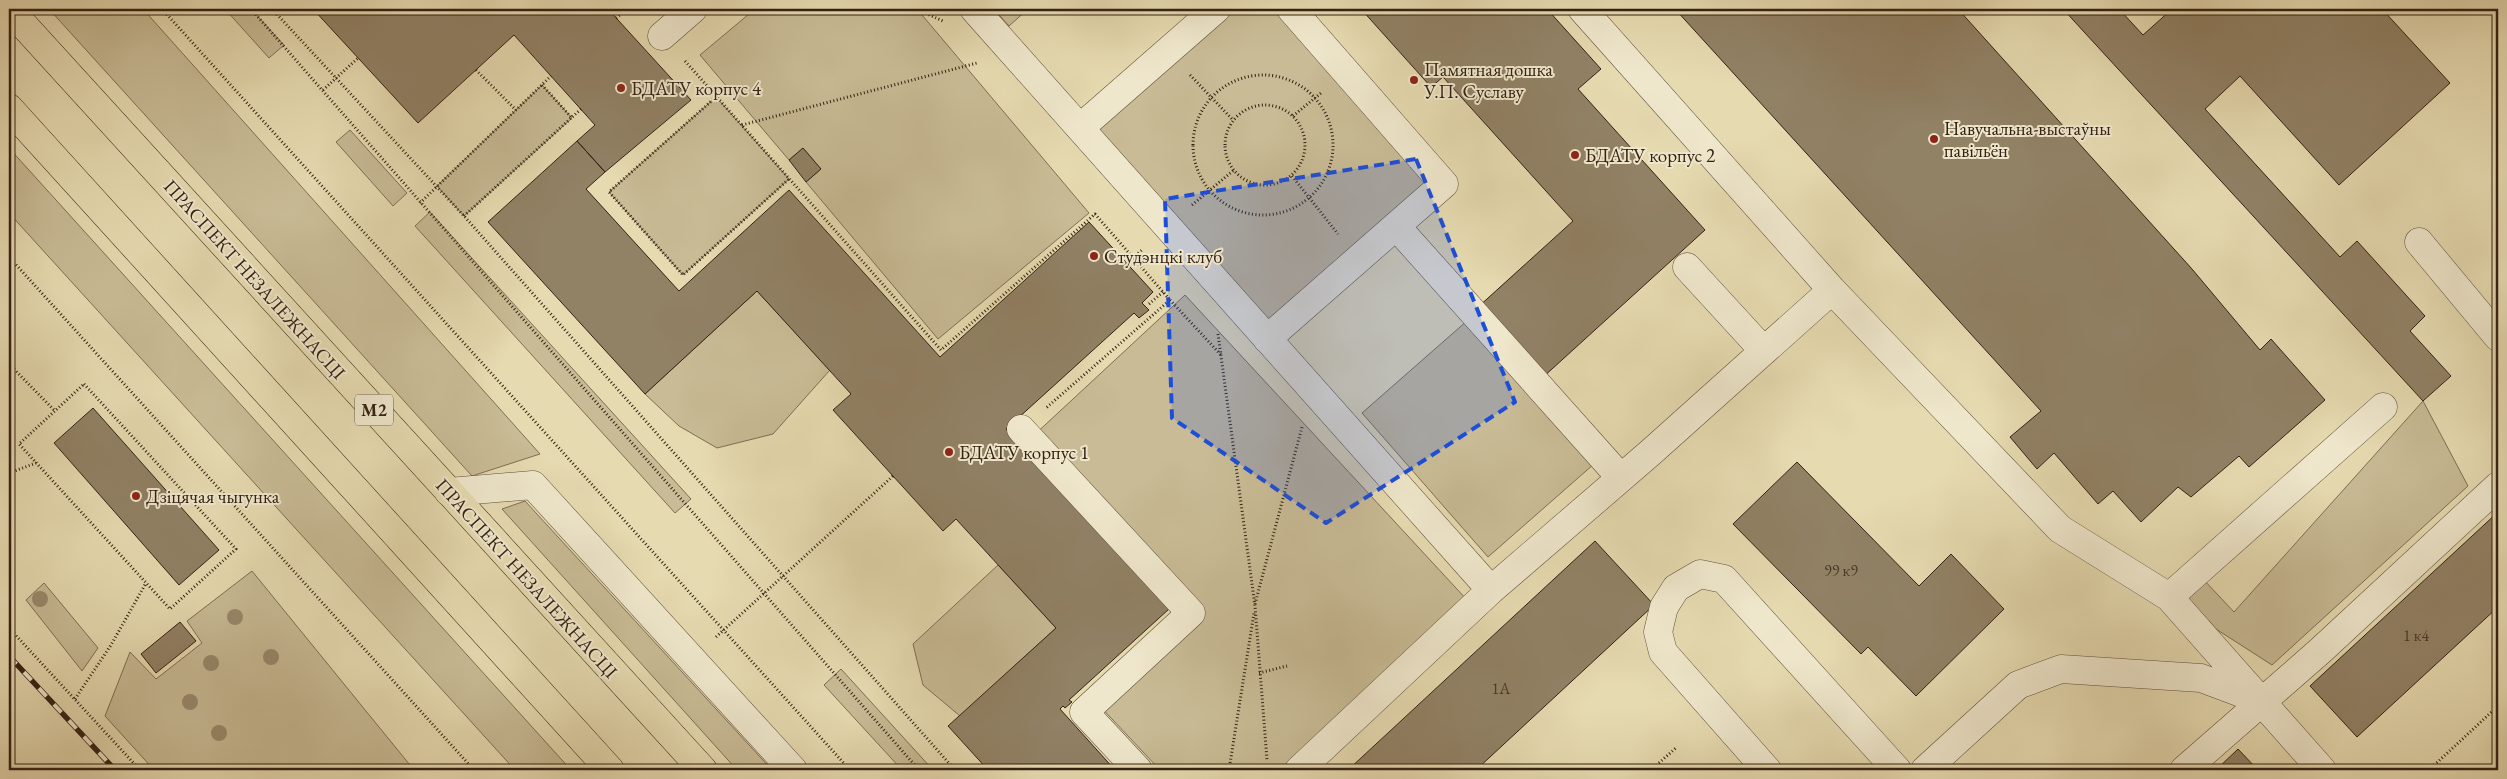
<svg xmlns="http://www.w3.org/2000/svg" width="2507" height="779" font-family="'EB Garamond',serif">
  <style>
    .green { fill: #c8bb95; stroke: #7e6e54 }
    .building { fill: #918165; stroke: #342113 }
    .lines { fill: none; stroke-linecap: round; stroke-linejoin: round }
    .minor-casing { stroke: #604f3a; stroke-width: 29 }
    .major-casing { stroke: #342113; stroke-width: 29 }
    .path { stroke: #342113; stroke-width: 3; stroke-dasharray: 1 2.5; stroke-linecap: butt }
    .minor { stroke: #efe7cc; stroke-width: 28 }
    .major { stroke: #e6dab0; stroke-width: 28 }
    .rail-casing { stroke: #342113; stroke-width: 5.5 }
    .rail { stroke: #efe7cc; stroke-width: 4; stroke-dasharray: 11; stroke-linecap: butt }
    .tree { fill: #988a6c }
    .marked { fill: #1d4ed8; fill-opacity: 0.2; stroke: #1d4ed8; stroke-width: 4; stroke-dasharray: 10 6; stroke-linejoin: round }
    .poi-dot { fill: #8f2418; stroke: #efe7cc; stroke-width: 2 }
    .labels { text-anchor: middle; stroke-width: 4; stroke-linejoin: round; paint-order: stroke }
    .number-label { font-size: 16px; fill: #4b3928 }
    .shield { fill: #efe7cc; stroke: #6c5c4a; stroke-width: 1 }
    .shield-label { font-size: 18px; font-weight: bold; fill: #342113 }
    .poi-label { font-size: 19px; fill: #342113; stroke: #efe7cc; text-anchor: start }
    .street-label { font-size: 19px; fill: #342113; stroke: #efe7cc }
  </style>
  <rect width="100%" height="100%" fill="#e6dab0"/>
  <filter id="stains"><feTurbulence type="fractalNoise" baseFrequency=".004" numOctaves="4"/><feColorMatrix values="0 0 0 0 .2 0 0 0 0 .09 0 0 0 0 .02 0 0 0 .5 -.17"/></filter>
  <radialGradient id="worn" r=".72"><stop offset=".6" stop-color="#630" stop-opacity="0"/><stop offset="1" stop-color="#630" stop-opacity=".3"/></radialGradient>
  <path class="green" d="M 49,9 L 143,9 L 540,454 L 472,476 Z
    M 225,9 L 251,9 L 284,45 L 269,58 Z
    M 755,9 L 917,9 L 1089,213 L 938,339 L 806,182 L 821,169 L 803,148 L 789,160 L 700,55 Z
    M 994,9 L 1028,9 L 1009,26 Z
    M 1216,9 L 1291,9 L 1444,184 L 1267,339 L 1080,128 Z
    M 542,85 L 572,118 L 464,216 L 437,186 Z
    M 716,97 L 789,179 L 683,275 L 609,192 Z
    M 350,130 L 407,193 L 393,206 L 336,142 Z
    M 9,148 L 571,770 L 515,770 L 9,213 Z
    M 430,212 L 691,499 L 675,513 L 415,226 Z
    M 757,291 L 830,370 L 773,434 L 717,448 L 679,426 L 645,394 Z
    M 1185,295 L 1468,601 L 1287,770 L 1160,770 L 1097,703 L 1194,614 L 1031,438 Z
    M 1468,320 L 1594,464 L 1488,557 L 1362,413 Z
    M 2423,401 L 2468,486 L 2272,665 L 2216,629 L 2186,596 L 2203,579 L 2234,612 Z
    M 525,501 L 772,770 L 737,770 L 502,509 Z
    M 998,565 L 1056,628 L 960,716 L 923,685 L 913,644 Z
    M 252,571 L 414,770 L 154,770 L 105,716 L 130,652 L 156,679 L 202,643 L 187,621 Z
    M 44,583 L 98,648 L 82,671 L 26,600 Z
    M 841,669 L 933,770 L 902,770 L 824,685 Z"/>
  <path class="building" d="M 313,9 L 608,9 L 691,100 L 605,172 L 577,141 L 595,125 L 514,35 L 418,123 Z
    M 1361,9 L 1547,9 L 1601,69 L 1578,89 L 1705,230 L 1541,379 L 1477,308 L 1573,221 L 1443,77 L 1431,87 Z
    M 1675,9 L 1958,9 L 2192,269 L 2260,350 L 2271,339 L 2325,400 L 2249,467 L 2239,456 L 2191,497 L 2178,487 L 2141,522 L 2113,491 L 2098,504 L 2054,453 L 2037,469 L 2010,437 L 2041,411 Z
    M 2063,9 L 2119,9 L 2143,35 L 2172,9 L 2382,9 L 2450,83 L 2339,185 L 2240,76 L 2205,109 L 2340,257 L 2357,241 L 2425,316 L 2410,331 L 2451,376 L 2423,401 Z
    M 577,141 L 605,172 L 586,189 L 679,291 L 789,190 L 940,357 L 1089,222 L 1153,292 L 1142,303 L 1149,310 L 1139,318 L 1134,313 L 1006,429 L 1169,609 L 1069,700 L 1072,702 L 1065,708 L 1063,706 L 1060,709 L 1115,770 L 988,770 L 948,726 L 1056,628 L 956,519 L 943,531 L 833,410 L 851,394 L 757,291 L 645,394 L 488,222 Z
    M 803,148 L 821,169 L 806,182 L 789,160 Z
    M 93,408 L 219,550 L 179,585 L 54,443 Z
    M 1797,462 L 1919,586 L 1951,554 L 2004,609 L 1916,696 L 1868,647 L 1861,654 L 1733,524 Z
    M 2498,512 L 2498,607 L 2357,737 L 2310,686 Z
    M 1595,541 L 1654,605 L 1476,770 L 1348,770 Z
    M 180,622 L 196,641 L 156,673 L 141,654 Z
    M 2238,749 L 2258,770 L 2216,770 Z"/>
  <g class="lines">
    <defs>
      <path id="minor" d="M 974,9 L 1491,590
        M 1582,9 L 1832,290 L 2060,529 L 2169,597 L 2322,770
        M 662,36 L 693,9
        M 1080,128 L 1216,9
        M 1396,226 L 1621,478
        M 2419,242 L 2498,337
        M 1687,267 L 1764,351
        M 1267,339 L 1444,184 L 1291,9
        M 1021,429 L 1191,613 L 1084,712 L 1138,770
        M 449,492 L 533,485 L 793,770
        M 2169,597 L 2383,407
        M 1299,770 L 1491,590 L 1650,453 L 1832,290
        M 1767,770 L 1663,652 L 1658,632 L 1664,607 L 1676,588 L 1700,574 L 1724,579 L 1897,770
        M 1925,770 L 2018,685 L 2061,669 L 2201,678 L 2257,699
        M 2184,770 L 2320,651 L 2498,486"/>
      <path id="major" d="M 9,9 L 703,770
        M 9,108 L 610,770"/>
    </defs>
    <use href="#minor" class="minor-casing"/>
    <use href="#major" class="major-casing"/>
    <path class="path" d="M 162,9 L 850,770
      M 251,9 L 919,770
      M 272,9 L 464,216 L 955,770
      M 916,9 L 943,21
      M 616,18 L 627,9
      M 685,61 L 941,350 L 1095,214 L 1170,300 L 1046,408
      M 476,70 L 516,110
      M 1190,75 L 1233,120
      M1193 145a70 70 0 1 1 140 0a70 70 0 1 1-140 0Z
      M 542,85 L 572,118
      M 323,90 L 358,58
      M 716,97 L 609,192 L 683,275 L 789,179
      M1225 145a40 40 0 1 1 80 0a40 40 0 1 1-80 0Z
      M 1293,116 L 1321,93
      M 742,125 L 977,63
      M 1292,176 L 1338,234
      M 420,203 L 551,76
      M 1192,205 L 1234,170
      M 464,216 L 581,109
      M 9,257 L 474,770
      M 1133,258 L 1143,249
      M 1170,300 L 1222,356
      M 1149,304 L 1163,292
      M 1218,334 L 1255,606 L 1267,760
      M 9,364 L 55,411
      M 84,384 L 236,549 L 170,609 L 19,444 Z
      M 9,473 L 36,463
      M 1255,604 L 1302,427
      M 9,628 L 140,770
      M 716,637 L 893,476
      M 1259,673 L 1287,666
      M 75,699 L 111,645 L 146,583
      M 1229,770 L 1254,613
      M 1651,770 L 1677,747
      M 2429,770 L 2498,706"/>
    <use href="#minor" class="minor"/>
    <use href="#major" class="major"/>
    <defs>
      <path id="rail" d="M 9,656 L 115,770"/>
    </defs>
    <use href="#rail" class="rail-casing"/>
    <use href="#rail" class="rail"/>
  </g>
  <g class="tree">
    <circle cx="40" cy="599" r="8"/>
    <circle cx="235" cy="617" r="8"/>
    <circle cx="271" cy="657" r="8"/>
    <circle cx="211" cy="663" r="8"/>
    <circle cx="190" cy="702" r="8"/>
    <circle cx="219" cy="733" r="8"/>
  </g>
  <path class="marked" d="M 1416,159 L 1515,402 L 1326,523 L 1172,418 L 1165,199 Z"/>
  <g class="poi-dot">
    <circle cx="1414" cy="80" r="5"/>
    <circle cx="621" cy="88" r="5"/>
    <circle cx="1934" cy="139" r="5"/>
    <circle cx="1575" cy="155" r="5"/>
    <circle cx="1094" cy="256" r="5"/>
    <circle cx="949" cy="452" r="5"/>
    <circle cx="136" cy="496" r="5"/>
  </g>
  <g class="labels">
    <g class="number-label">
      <text x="1841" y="576">99 к9</text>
      <text x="2416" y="641">1 к4</text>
      <text x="1501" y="694">1А</text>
    </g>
    <rect class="shield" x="355" y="394.5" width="38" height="31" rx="4"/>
    <g class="shield-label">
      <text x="374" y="416">М2</text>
    </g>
    <g class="poi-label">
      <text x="1424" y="76">Памятная дошка<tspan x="1424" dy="22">У.П. Суславу</tspan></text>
      <text x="631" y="95">БДАТУ корпус 4</text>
      <text x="1944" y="135">Навучальна-выстаўны<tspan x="1944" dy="22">павільён</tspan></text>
      <text x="1585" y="162">БДАТУ корпус 2</text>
      <text x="1104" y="263">Студэнцкі клуб</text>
      <text x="959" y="459">БДАТУ корпус 1</text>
      <text x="146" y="503">Дзіцячая чыгунка</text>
    </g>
    <g class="street-label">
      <text transform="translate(255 279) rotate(48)" y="7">ПРАСПЕКТ НЕЗАЛЕЖНАСЦІ</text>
      <text transform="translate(527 578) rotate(48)" y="7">ПРАСПЕКТ НЕЗАЛЕЖНАСЦІ</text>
    </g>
  </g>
  <rect width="2507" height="779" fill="none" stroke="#e6dab0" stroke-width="30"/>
  <rect x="10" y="10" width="2487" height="759" fill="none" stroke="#342113" stroke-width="2.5"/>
  <rect x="15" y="15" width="2477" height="749" fill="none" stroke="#342113"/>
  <rect width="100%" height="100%" filter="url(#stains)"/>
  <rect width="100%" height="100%" fill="url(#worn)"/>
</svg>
